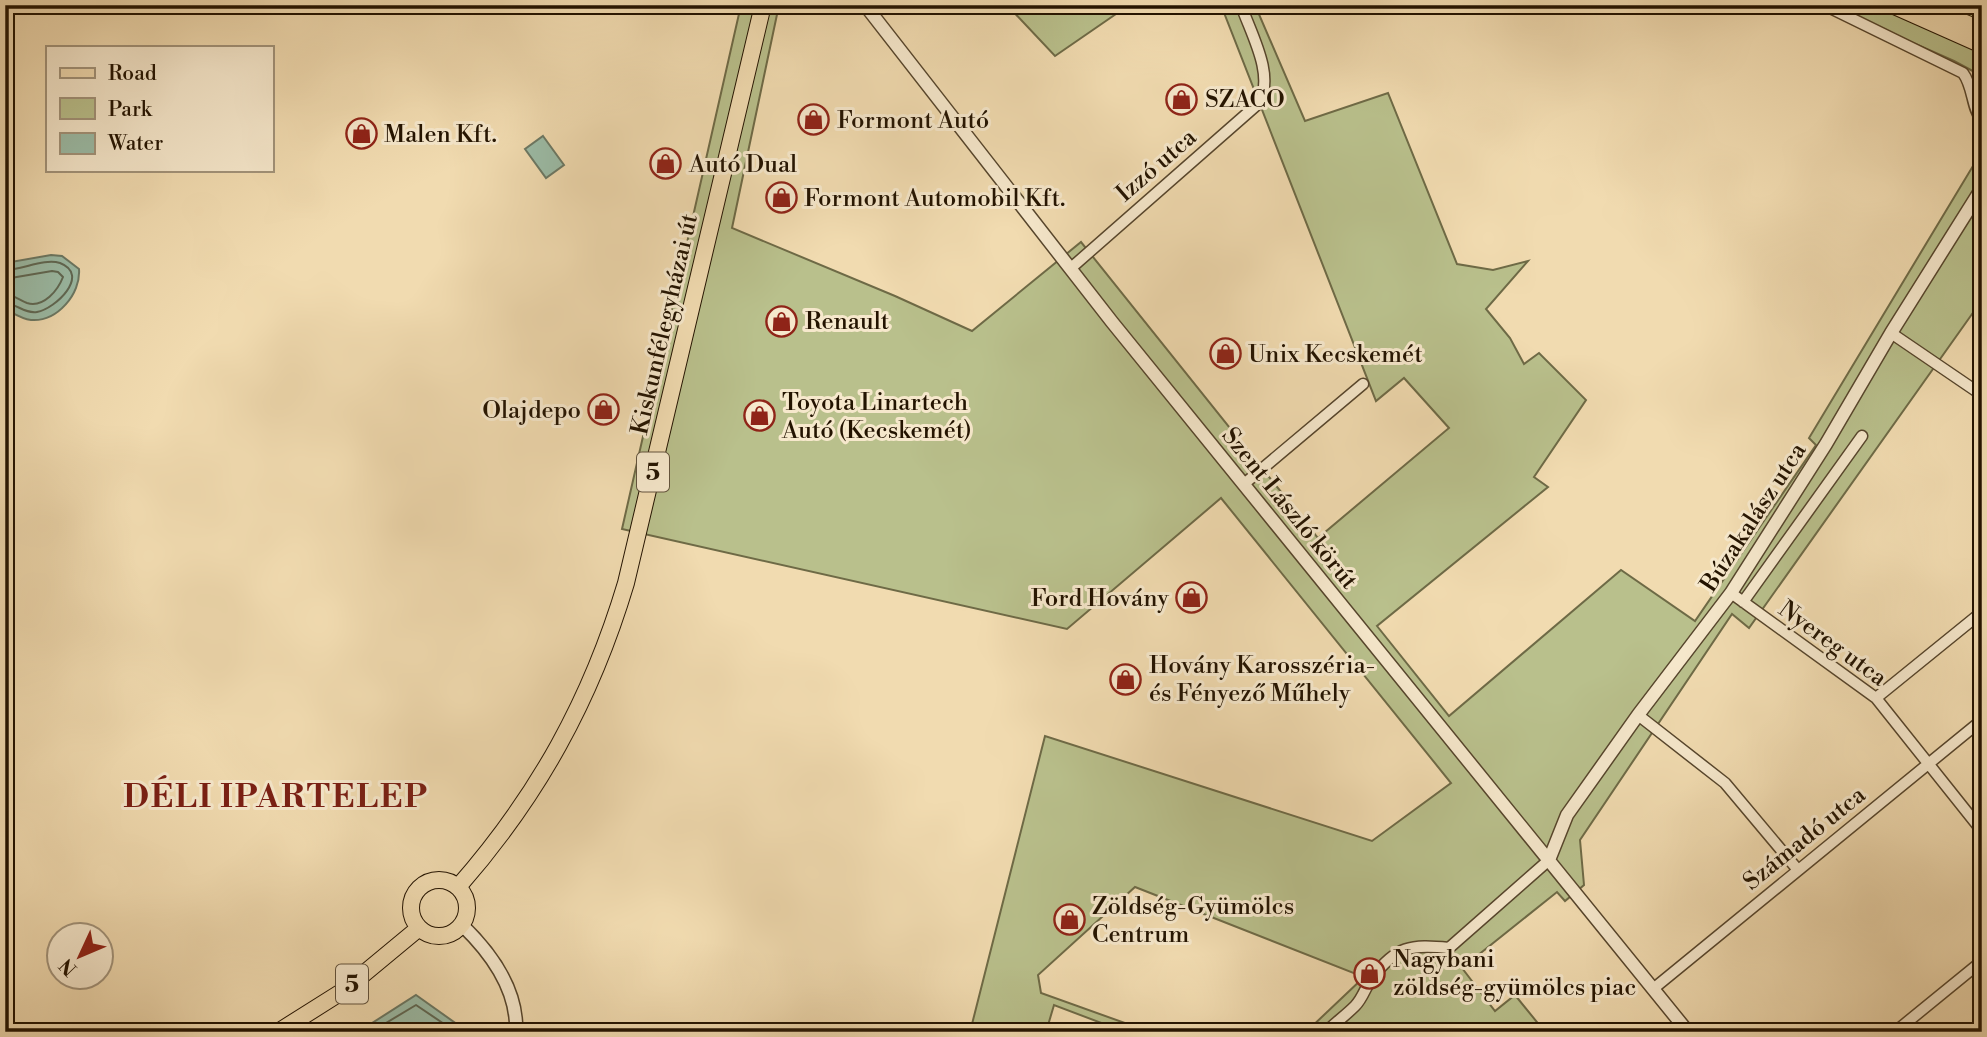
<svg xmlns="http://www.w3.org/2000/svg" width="1987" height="1037" font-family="'Libre Bodoni',serif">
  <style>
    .green { fill: #b9c08c; stroke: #6e6a46; stroke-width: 2 }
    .water { fill: #9bbca7; stroke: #6b7864; stroke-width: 2 }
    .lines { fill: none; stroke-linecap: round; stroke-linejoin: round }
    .shore { stroke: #5f6854; stroke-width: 2 }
    .minor-casing { stroke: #56452c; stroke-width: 13 }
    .tertiary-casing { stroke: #56452c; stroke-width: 15 }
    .primary-casing { stroke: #231300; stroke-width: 18 }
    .minor { stroke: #f6e8cc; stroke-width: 10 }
    .tertiary { stroke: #f6e8cc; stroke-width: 12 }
    .primary { stroke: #f1dbb0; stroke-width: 16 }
    .labels { text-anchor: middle; stroke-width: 6; stroke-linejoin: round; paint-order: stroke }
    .shield { fill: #f6e8cc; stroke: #62533d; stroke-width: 2 }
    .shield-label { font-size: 23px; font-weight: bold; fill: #231300 }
    .poi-label { font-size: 24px; fill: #231300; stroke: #f6e8cc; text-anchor: start }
    .street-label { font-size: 24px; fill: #231300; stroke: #f6e8cc }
    .district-label { font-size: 32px; font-weight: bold; letter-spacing: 2px; fill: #7a1f14; stroke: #f6e8cc }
  </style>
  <rect width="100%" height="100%" fill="#f1dbb0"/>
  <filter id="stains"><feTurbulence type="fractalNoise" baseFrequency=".00286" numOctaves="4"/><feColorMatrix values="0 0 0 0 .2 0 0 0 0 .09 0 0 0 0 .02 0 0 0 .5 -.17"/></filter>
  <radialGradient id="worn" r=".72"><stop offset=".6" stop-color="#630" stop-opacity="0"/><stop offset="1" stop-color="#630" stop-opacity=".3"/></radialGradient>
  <path class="green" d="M 741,5 L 779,5 L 732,228 L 895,296 L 972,331 L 1081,242 L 1318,538 L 1449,428 L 1404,378 L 1376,401 L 1221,5 L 1255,5 L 1305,121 L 1388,93 L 1457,264 L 1493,270 L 1528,261 L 1486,309 L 1510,338 L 1524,364 L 1539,353 L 1586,400 L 1534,477 L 1548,487 L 1377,626 L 1449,716 L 1621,570 L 1695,621 L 1816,445 L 1809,438 L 1982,151 L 1982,300 L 1749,628 L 1732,614 L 1580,840 L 1584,885 L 1565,901 L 1557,892 L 1462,968 L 1495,1011 L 1515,995 L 1545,1032 L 1306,1032 L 1364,977 L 1135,887 L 1038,975 L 1041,993 L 1150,1032 L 1125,1032 L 1054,1005 L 1046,1032 L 970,1032 L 1045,736 L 1372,841 L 1451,783 L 1221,498 L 1067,629 L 622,529 Z
    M 1007,5 L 1129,5 L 1055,56 Z
    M 1827,5 L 1982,5 L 1982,76 L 1954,61 Z"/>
  <path class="water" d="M 543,136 L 564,165 L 546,178 L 525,149 Z
    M 51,255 L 62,256 L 79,269 C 81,294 57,322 31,320 C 21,319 13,313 5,309 L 5,263 Z
    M 416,995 L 468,1032 L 358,1032 Z"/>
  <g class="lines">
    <path class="shore" d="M 5,270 C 22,270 44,258 60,263 C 91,275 55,309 37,312 C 25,314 17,304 5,303
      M 5,279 L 52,271 L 58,272 L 63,277 C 58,290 44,308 27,303 C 19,300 14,295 5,294
      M 371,1032 L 416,1005 L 456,1032"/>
    <defs>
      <path id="minor" d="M 1824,5 L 1963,73 C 1974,88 1971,107 1982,121
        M 1071,268 L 1259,103 C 1275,75 1251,34 1241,5
        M 1891,333 L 1982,395
        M 1244,484 L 1363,384
        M 1731,593 L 1876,698 L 1982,831
        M 1743,602 L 1862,436
        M 1876,698 L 1982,612
        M 1638,715 L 1725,783 L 1798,870
        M 1653,989 L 1982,720
        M 1326,1032 C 1335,1023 1346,1015 1355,1006 C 1363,998 1366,986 1372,978 C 1396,946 1411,944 1449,948 L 1549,860
        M 1895,1032 L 1982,961"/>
      <path id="tertiary" d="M 865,5 L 1112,322 L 1688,1032
        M 1549,860 L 1567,815 L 1638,715 L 1731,593 L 1826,444 L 1891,333 L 1982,188
        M 462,925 C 491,953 518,989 516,1032"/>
      <path id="primary" d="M 1892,5 L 1982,45
        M 1922,5 L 1982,30
        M411 908a28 28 0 1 1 56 0a28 28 0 1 1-56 0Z
        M 458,887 C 538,796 591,700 626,583 L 763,5
        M 278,1032 L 343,991 L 419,928"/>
    </defs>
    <use href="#minor" class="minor-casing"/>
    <use href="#tertiary" class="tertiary-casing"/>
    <use href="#primary" class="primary-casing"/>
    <use href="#minor" class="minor"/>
    <use href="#tertiary" class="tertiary"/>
    <use href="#primary" class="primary"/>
  </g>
  <defs>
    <symbol id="shop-ring" viewBox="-11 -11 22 22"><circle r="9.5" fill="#f6e8cc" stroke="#8f2418" stroke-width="1.5"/><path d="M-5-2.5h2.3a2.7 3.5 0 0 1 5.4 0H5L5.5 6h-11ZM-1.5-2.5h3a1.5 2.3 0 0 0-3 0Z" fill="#8f2418"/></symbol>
  </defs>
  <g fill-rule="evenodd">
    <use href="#shop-ring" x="1164" y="82" width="35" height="35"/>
    <use href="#shop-ring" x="796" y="102" width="35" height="35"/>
    <use href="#shop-ring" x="344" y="116" width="35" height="35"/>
    <use href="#shop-ring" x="648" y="146" width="35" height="35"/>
    <use href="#shop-ring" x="764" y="180" width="35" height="35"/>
    <use href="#shop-ring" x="764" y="304" width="35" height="35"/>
    <use href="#shop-ring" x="1208" y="336" width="35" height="35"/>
    <use href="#shop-ring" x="586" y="392" width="35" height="35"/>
    <use href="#shop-ring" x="742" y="398" width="35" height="35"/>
    <use href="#shop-ring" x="1174" y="580" width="35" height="35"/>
    <use href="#shop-ring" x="1108" y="662" width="35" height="35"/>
    <use href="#shop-ring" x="1052" y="902" width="35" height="35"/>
    <use href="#shop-ring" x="1352" y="956" width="35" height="35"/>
  </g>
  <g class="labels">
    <g class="shield">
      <rect x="637" y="452.5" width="32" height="39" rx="5"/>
      <rect x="336" y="964.5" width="32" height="39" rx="5"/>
    </g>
    <g class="shield-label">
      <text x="653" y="480">5</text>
      <text x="352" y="992">5</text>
    </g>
    <g class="poi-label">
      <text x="1205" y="107">SZACO</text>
      <text x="837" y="128">Formont Autó</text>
      <text x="384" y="142">Malen Kft.</text>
      <text x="689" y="172">Autó Dual</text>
      <text x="804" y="206">Formont Automobil Kft.</text>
      <text x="805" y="329">Renault</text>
      <text x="1248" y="362">Unix Kecskemét</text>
      <text x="782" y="410">Toyota Linartech<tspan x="782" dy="28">Autó (Kecskemét)</tspan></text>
      <text x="581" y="418" text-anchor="end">Olajdepo</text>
      <text x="1169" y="606" text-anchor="end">Ford Hovány</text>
      <text x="1149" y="673">Hovány Karosszéria-<tspan x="1149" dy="28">és Fényező Műhely</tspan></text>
      <text x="1092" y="914">Zöldség-Gyümölcs<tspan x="1092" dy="28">Centrum</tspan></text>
      <text x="1393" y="967">Nagybani<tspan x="1393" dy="28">zöldség-gyümölcs piac</tspan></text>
    </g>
    <g class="street-label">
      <text transform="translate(1156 165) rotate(-41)" y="8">Izzó utca</text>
      <text transform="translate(664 324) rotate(-77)" y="8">Kiskunfélegyházai út</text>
      <text transform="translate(1290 508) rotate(51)" y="8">Szent László körút</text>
      <text transform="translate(1753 517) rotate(-57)" y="8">Búzakalász utca</text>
      <text transform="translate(1833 643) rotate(36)" y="8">Nyereg utca</text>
      <text transform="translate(1804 838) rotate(-39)" y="8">Számadó utca</text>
    </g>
    <g class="district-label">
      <text x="276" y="807">DÉLI IPARTELEP</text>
    </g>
  </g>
  <rect width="1987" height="1037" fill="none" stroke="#f1dbb0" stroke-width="28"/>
  <rect x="7" y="7" width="1973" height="1023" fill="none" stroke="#231300" stroke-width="3.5"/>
  <rect x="14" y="14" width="1959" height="1009" fill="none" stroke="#231300" stroke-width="2"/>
  <rect x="46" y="46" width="228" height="126" fill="#f6e8cc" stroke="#a2937a" stroke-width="2"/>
  <rect x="60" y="68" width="35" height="10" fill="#f1dbb0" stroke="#a2937a" stroke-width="2"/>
  <text x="108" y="80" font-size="21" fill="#231300">Road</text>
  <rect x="60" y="98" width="35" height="21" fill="#b9c08c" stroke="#a2937a" stroke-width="2"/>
  <text x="108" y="116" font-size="21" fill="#231300">Park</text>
  <rect x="60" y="133" width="35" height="21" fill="#9bbca7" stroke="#a2937a" stroke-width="2"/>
  <text x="108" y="150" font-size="21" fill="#231300">Water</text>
  <g transform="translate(80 956) rotate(226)"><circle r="33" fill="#f6e8cc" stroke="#a2937a" stroke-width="2"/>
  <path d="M0-5L12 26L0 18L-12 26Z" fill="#8f2418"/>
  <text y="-10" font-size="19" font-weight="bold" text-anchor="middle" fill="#231300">N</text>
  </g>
  <rect width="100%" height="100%" filter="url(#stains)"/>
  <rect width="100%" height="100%" fill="url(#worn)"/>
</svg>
